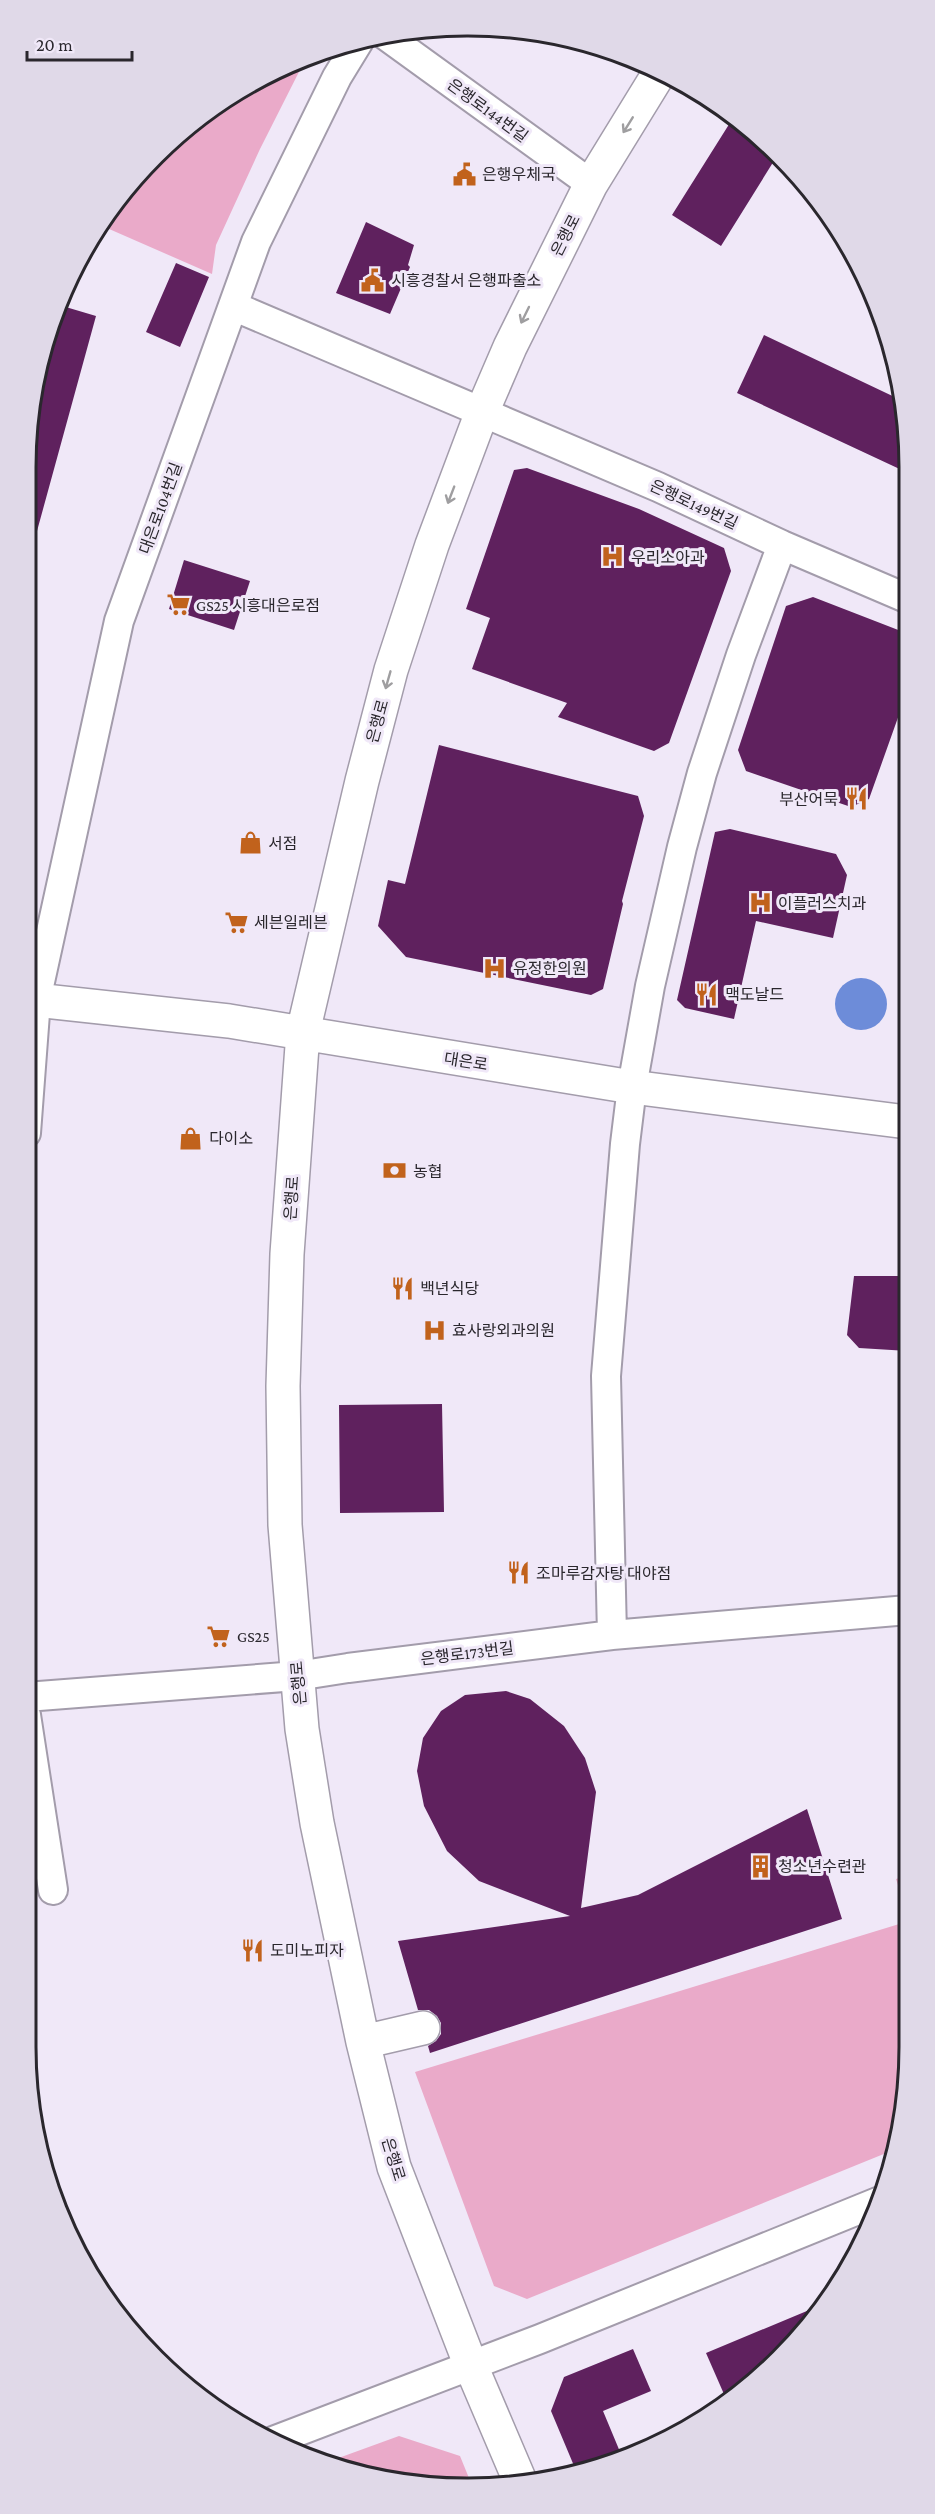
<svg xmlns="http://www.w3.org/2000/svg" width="935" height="2514" font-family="'Crimson Pro','Noto Sans KR',serif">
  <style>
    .green { fill: #eaaac9 }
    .water { fill: #6d8cd9 }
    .building { fill: #5f215e }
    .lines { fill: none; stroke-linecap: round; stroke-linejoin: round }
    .minor-casing { stroke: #a39cab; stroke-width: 32 }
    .tertiary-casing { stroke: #a39cab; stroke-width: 36 }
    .minor { stroke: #fff; stroke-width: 28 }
    .tertiary { stroke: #fff; stroke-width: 33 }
    .oneway { stroke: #9f9ea0 }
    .labels { text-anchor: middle; stroke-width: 6; stroke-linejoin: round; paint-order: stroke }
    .street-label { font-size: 16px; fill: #2a272d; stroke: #f0e8f8 }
    .poi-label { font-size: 16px; fill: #2a272d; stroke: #f0e8f8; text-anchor: start }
    .rim { fill: none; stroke: #2a272d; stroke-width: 3 }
  </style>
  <rect width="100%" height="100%" fill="#f0e8f8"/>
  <path class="green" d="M 306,58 L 260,149 L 216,245 L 212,274 L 100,225 C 134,171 191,117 247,85 C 265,74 287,66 306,58 Z
    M 909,1875 L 909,1918 L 896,1879 Z
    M 909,1921 L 909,2046 L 896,2149 L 527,2299 L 494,2286 L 415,2072 Z
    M 399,2436 L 460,2456 L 471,2483 L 409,2485 L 322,2464 Z"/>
  <path class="water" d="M835 1004a26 26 0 1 1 52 0a26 26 0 1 1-52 0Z"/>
  <path class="building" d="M 733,118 L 777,156 L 721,246 L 672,215 Z
    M 366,222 L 414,245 L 408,265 L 410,267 L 390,314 L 336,293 Z
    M 176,263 L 209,277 L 180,347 L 146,332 Z
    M 59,305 L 96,316 L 34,542 L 26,541 L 26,468 L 41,353 Z
    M 764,335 L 903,401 L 906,409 L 906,472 L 737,393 Z
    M 527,468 L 639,509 L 724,548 L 731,571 L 669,743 L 654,751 L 558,717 L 567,703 L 472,669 L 490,618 L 466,609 L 514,470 Z
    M 184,560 L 250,581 L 234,630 L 169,609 Z
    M 813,597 L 906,633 L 906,695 L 869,799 L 851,807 L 746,771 L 738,750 L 786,606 Z
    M 439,745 L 638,796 L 644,816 L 622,901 L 623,904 L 603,989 L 591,995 L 406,957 L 378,926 L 388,880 L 405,884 Z
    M 730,829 L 836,854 L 847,875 L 833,938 L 756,921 L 734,1019 L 685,1008 L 677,1000 L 715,832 Z
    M 854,1276 L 908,1276 L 908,1351 L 859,1348 L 847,1335 Z
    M 442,1404 L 444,1512 L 340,1513 L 339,1405 Z
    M 506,1691 L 530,1699 L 564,1726 L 585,1758 L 596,1792 L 581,1908 L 638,1895 L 807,1809 L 842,1919 L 430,2053 L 428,2046 L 436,2041 L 441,2034 L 441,2023 L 437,2016 L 429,2010 L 418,2010 L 398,1941 L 570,1916 L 479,1881 L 447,1851 L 424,1806 L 417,1771 L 423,1738 L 441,1711 L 465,1695 Z
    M 826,2303 L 818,2315 L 727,2401 L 706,2353 Z
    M 633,2349 L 651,2391 L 603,2411 L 623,2459 L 577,2473 L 551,2411 L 564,2377 Z"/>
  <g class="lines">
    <defs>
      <path id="minor" d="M 385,35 L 591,184
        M 233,306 L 658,487 L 782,545 L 906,598
        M 26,1133 L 36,1000 L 119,621 L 256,242 L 337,77 L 359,41
        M 612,1635 L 606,1376 L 625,1144 L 632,1087 L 650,986 L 682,847 L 702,773 L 741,655 L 782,545
        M 26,1697 L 297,1676 L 348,1668 L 612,1635 L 908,1610
        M 26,1715 L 53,1890
        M 273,2441 L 540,2339 L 880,2201"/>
      <path id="tertiary" d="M 26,999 L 229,1021 L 632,1087 L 907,1122
        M 363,2042 L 423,2028
        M 520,2481 L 471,2366 L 394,2167 L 363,2042 L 317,1823 L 302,1729 L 285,1525 L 283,1386 L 287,1254 L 303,1032 L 362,781 L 391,670 L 432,545 L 482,412 L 510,347 L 591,184 L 658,75"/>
    </defs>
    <use href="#minor" class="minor-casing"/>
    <use href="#tertiary" class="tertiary-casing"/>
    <use href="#minor" class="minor"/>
    <use href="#tertiary" class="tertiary"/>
  </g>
  <defs><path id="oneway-shaft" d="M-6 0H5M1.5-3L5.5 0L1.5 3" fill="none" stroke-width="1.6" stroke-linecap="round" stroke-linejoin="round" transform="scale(1.5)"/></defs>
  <g class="oneway">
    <use href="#oneway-shaft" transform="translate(628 125) rotate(122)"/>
    <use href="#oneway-shaft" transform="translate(525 315) rotate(116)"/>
    <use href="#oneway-shaft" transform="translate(451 495) rotate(111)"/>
    <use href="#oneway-shaft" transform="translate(388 680) rotate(106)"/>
  </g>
  <defs>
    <symbol id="civic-bare" viewBox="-9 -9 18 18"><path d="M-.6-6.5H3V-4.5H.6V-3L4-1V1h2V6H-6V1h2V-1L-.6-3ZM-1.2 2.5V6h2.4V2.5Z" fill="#c1621c" stroke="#f0e8f8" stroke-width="2.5" paint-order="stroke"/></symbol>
    <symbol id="hospital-bare" viewBox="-9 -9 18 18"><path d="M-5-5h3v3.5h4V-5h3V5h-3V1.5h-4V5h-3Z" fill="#c1621c" stroke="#f0e8f8" stroke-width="2.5" paint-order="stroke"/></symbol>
    <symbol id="supermarket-bare" viewBox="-9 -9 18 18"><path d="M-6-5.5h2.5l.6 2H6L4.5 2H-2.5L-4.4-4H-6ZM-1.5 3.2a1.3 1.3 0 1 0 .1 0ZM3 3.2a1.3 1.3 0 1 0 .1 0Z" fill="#c1621c" stroke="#f0e8f8" stroke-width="2.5" paint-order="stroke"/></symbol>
    <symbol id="restaurant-bare" viewBox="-9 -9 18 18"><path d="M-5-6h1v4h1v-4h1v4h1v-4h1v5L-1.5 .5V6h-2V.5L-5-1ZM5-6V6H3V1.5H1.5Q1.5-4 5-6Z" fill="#c1621c" stroke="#f0e8f8" stroke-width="2.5" paint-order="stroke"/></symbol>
    <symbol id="shop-bare" viewBox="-9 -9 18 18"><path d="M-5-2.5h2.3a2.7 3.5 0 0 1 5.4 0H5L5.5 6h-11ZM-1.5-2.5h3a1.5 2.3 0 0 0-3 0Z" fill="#c1621c" stroke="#f0e8f8" stroke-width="2.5" paint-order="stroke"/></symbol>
    <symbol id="bank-bare" viewBox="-9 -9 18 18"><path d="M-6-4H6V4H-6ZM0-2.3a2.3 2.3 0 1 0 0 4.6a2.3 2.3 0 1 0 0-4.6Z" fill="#c1621c" stroke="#f0e8f8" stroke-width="2.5" paint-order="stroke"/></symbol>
    <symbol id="building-bare" viewBox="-9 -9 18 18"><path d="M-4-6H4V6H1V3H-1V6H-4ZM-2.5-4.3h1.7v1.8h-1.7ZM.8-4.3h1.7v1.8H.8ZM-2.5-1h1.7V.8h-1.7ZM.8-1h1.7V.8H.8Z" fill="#c1621c" stroke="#f0e8f8" stroke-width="2.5" paint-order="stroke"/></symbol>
  </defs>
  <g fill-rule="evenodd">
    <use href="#civic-bare" x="448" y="158" width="33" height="33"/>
    <use href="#civic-bare" x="356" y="264" width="33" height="33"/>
    <use href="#hospital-bare" x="596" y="540" width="33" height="33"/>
    <use href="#supermarket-bare" x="162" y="588" width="33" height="33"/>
    <use href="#restaurant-bare" x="840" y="782" width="33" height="33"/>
    <use href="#shop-bare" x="234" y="826" width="33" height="33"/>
    <use href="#hospital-bare" x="744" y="886" width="33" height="33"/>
    <use href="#supermarket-bare" x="220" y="906" width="33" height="33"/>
    <use href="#hospital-bare" x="478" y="952" width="33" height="33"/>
    <use href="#restaurant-bare" x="690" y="978" width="33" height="33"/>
    <use href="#shop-bare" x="174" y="1122" width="33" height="33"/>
    <use href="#bank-bare" x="378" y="1154" width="33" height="33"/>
    <use href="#restaurant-bare" x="386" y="1272" width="33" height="33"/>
    <use href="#hospital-bare" x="418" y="1314" width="33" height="33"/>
    <use href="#restaurant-bare" x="502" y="1556" width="33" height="33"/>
    <use href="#supermarket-bare" x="202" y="1620" width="33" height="33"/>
    <use href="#building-bare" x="744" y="1850" width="33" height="33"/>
    <use href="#restaurant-bare" x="236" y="1934" width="33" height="33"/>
  </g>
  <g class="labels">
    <g class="street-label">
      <text transform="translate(488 110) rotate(36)" y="6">은행로144번길</text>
      <text transform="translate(565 235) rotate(-63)" y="6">은행로</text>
      <text transform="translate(694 504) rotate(25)" y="6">은행로149번길</text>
      <text transform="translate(160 508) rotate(-70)" y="6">대은로104번길</text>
      <text transform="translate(377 721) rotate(-75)" y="6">은행로</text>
      <text transform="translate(466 1061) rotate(9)" y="6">대은로</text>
      <text transform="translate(291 1198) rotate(-86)" y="6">은행로</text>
      <text transform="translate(467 1653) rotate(-7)" y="6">은행로173번길</text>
      <text transform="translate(298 1683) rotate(-95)" y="6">은행로</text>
      <text transform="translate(394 2159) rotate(73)" y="6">은행로</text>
    </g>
    <g class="poi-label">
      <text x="482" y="180">은행우체국</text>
      <text x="391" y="286">시흥경찰서 은행파출소</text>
      <text x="631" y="563">우리소아과</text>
      <text x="196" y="611">GS25 시흥대은로점</text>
      <text x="838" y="805" text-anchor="end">부산어묵</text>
      <text x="268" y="849">서점</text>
      <text x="778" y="909">이플러스치과</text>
      <text x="254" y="928">세븐일레븐</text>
      <text x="513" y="974">유정한의원</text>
      <text x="725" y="1000">맥도날드</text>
      <text x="209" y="1144">다이소</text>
      <text x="413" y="1177">농협</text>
      <text x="420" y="1294">백년식당</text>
      <text x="452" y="1336">효사랑외과의원</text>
      <text x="536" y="1579">조마루감자탕 대야점</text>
      <text x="237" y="1642">GS25</text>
      <text x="778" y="1872">청소년수련관</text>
      <text x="270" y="1956">도미노피자</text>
    </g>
  </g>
  <path d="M0 0H935V2514H0ZM467 36H468A431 431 0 0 1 899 467V2047A431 431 0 0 1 468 2478H467A431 431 0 0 1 36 2047V467A431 431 0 0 1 467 36Z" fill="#e0d9e8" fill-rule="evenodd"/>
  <path class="rim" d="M467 36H468A431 431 0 0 1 899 467V2047A431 431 0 0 1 468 2478H467A431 431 0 0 1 36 2047V467A431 431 0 0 1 467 36Z"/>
  <path d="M27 51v9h105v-9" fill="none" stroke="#2a272d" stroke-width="3"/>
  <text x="36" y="51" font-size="18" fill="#2a272d" stroke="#f0e8f8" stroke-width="4.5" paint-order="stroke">20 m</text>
</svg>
